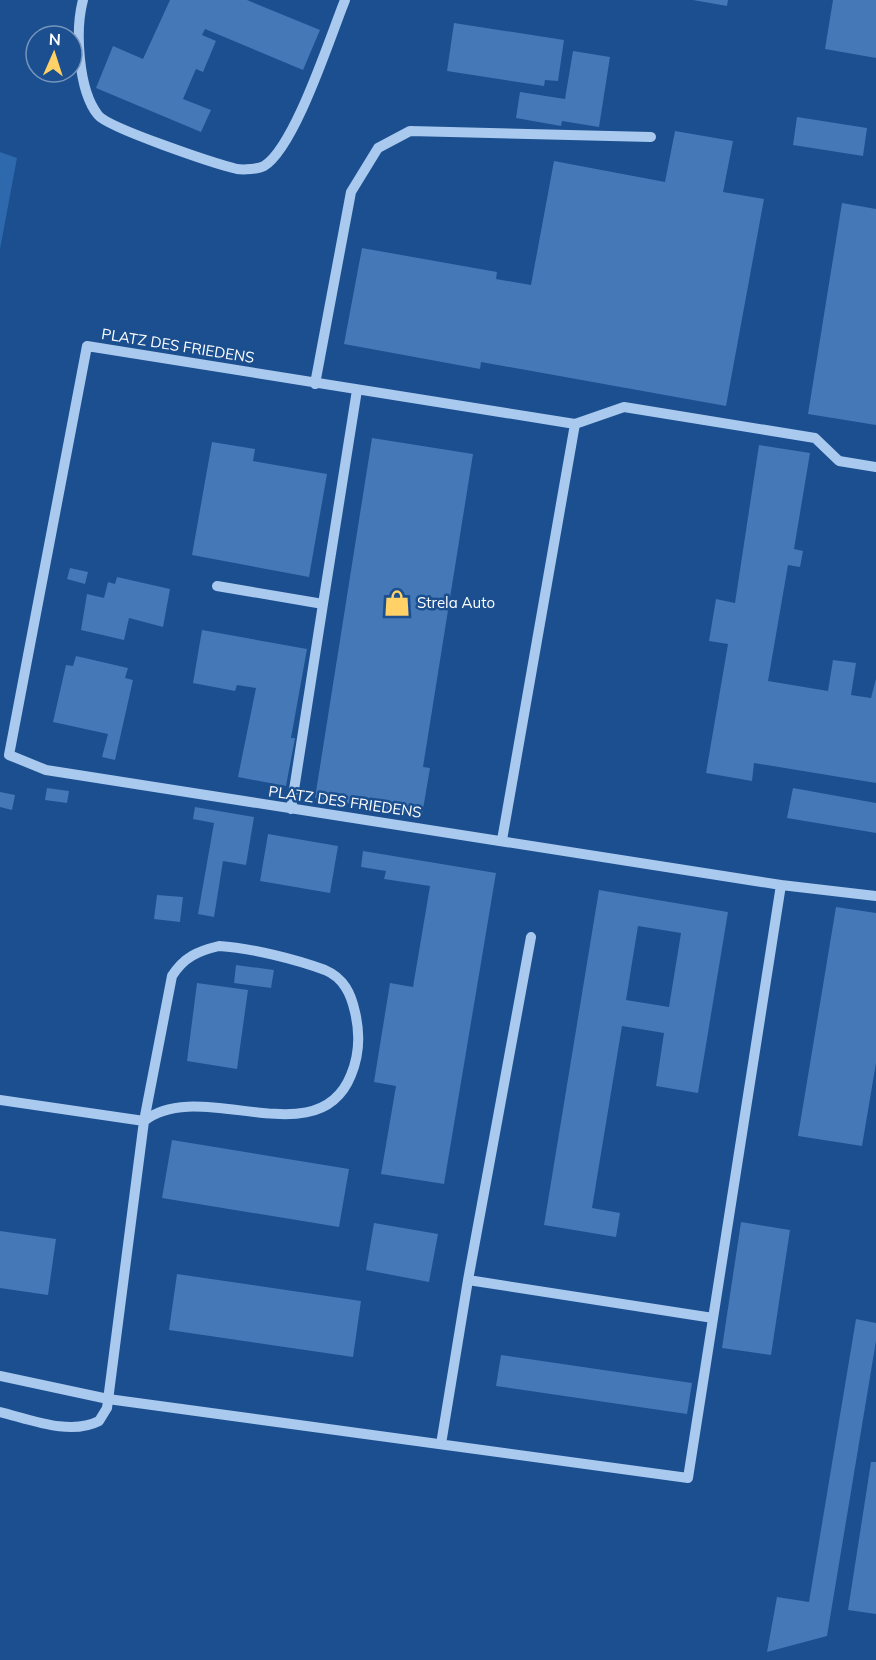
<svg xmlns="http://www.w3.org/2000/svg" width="876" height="1660" font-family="Mulish,sans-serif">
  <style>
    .green { fill: #2e69ad }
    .building { fill: #4478b7; fill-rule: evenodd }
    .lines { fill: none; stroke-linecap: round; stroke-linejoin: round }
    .minor { stroke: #a9c9ee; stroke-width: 10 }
    .labels { text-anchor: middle; stroke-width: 5; stroke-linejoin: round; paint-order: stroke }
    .street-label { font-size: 15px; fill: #fff; stroke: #1b4f8f }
    .poi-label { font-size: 15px; fill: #fff; stroke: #1b4f8f; text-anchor: start }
  </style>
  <rect width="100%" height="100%" fill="#1b4f8f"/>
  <path class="green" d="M 0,152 L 17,158 L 0,249 Z"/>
  <path class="building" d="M 170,0 L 247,0 L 320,30 L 303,70 L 205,29 L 202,35 L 216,41 L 203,72 L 196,69 L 183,99 L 211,110 L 201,132 L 96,88 L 113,46 L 143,59 Z
    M 693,0 L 728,0 L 727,6 Z
    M 833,0 L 876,0 L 876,58 L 825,49 Z
    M 454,23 L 564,40 L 558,81 L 545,80 L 544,86 L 447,71 Z
    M 573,51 L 610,57 L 599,127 L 562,121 L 561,126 L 516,118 L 520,92 L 565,99 Z
    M 797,117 L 867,128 L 863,156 L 793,145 Z
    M 675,131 L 733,141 L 723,192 L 764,199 L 726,406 L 481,362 L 480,369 L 344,344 L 362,248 L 497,272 L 496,279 L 531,285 L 554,161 L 665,182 Z
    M 842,203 L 876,209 L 876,425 L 808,414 Z
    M 372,438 L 473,454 L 423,767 L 430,768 L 422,815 L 315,798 Z
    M 212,442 L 255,449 L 253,461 L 327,474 L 309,577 L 192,555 Z
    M 759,445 L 810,453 L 794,549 L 803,551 L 800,567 L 788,565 L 768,681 L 828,691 L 833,660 L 856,663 L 851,695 L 871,698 L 876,679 L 876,783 L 754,763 L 752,781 L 706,773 L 728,644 L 709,641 L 716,599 L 735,603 Z
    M 70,568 L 88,572 L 85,584 L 67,579 Z
    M 117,577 L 170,589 L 163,627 L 129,618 L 124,640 L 81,630 L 87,594 L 104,598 L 108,582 L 115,584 Z
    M 202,630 L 307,649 L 291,738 L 295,738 L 286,786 L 238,777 L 256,688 L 237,685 L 235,691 L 193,683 Z
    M 76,656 L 128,668 L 125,678 L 133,680 L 115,760 L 102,757 L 108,734 L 53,722 L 66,665 L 73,666 Z
    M 47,788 L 69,791 L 67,803 L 45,800 Z
    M 793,788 L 876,803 L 876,833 L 787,818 Z
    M 0,792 L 15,795 L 12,810 L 0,807 Z
    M 195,807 L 254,817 L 246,865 L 223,861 L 214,917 L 198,914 L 214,823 L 193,819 Z
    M 268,834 L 338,846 L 330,893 L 260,881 Z
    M 363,851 L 496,873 L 444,1184 L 381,1174 L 396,1086 L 374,1082 L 390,983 L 413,987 L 430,886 L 384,879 L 386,871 L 361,867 Z
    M 599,890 L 728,912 L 698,1093 L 656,1086 L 664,1033 L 622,1026 L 592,1208 L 620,1213 L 616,1237 L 544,1225 ZM 638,926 L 681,933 L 669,1007 L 626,1000 Z
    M 157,895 L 183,897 L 180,922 L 154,919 Z
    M 836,907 L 876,913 L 876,1063 L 862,1146 L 798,1136 Z
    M 236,965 L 274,970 L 271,988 L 234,983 Z
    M 197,983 L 248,990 L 237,1069 L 187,1061 Z
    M 172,1140 L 349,1169 L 339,1227 L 162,1198 Z
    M 741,1222 L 790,1230 L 771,1355 L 722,1348 Z
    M 374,1223 L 438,1234 L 429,1282 L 366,1270 Z
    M 0,1231 L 56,1239 L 48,1295 L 0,1288 Z
    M 177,1274 L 361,1301 L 353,1357 L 169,1330 Z
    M 856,1319 L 876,1323 L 876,1341 L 827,1636 L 767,1652 L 777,1597 L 809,1602 Z
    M 501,1355 L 692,1383 L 687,1414 L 496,1386 Z
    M 871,1462 L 876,1462 L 876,1614 L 848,1610 Z"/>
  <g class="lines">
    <path class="minor" d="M 83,0 C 75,30 78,90 98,115 C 108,128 216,164 237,169 C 244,170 258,169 264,166 C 295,147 330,37 345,0
      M 315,384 L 351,192 L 378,148 L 410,131 L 651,137
      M 575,424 L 624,407 L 815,438 L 839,461 L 876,467
      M 217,586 L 323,604 L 291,809
      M 323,604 L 357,390
      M 502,840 L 575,424 L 87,346 L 9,755 L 46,770 L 781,885 L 876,896
      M 219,946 C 251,948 295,959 325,970 C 344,978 351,994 355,1012 C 360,1033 359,1056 351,1075 C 318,1158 200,1076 144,1121 L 172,976 C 184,957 198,951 219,946 Z
      M 0,1100 L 144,1121 L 107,1408 L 99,1421 C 70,1436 29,1419 0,1412
      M 468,1280 L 713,1318
      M 0,1376 L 108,1399 L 688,1478 L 781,885
      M 441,1444 L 468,1280 L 531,937"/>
  </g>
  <defs>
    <symbol id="shop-bare" viewBox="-9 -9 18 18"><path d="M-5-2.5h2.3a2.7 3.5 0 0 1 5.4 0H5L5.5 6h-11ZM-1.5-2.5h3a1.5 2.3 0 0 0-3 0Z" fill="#ffd166" stroke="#1b4f8f" stroke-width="2.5" paint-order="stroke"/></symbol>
  </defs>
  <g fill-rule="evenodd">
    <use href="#shop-bare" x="378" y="584" width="38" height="38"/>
  </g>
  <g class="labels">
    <g class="street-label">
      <text transform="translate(178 346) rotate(9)" y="5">PLATZ DES FRIEDENS</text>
      <text transform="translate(345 802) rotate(8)" y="5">PLATZ DES FRIEDENS</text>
    </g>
    <g class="poi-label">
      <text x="417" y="608">Strela Auto</text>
    </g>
  </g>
  <g transform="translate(54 54) rotate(3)"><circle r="28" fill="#1b4f8f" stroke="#7695bc" stroke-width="1.5"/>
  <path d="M0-4.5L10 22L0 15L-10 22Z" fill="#ffd166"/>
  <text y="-9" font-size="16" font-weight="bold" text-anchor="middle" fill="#ffffff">N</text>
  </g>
</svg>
